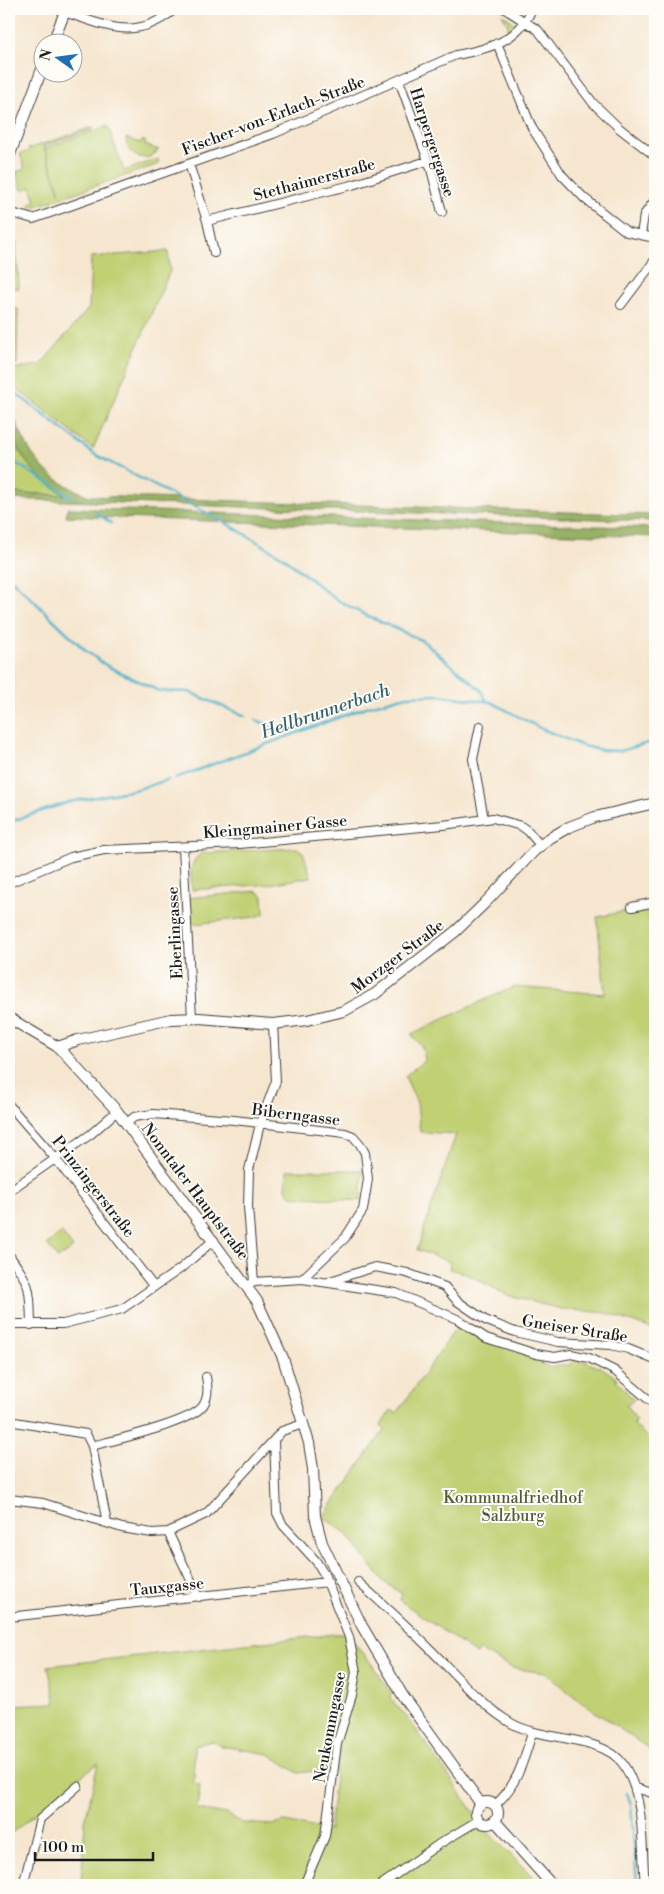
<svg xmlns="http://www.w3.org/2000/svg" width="664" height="1894" font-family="'Libre Bodoni',serif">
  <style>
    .green { fill: #c0d073; stroke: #6e7648; fill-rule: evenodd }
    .forest { fill: #98b265; stroke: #5a6740 }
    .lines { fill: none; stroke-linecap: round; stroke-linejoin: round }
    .stream { stroke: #4cb2cb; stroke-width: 2.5 }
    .street-casing { stroke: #3d3a37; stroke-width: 10 }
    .secondary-casing { stroke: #3d3a37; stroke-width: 12 }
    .street { stroke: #fff; stroke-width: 8 }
    .secondary { stroke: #fff; stroke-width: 10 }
    .labels { text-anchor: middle; stroke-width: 4; stroke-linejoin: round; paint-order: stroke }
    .street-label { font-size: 16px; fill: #1c1c1c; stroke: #fdfcf7 }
    .park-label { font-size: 16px; fill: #555b3a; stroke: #fdfcf7 }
    .water-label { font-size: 18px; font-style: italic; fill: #32606b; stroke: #fdfcf7 }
  </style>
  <rect width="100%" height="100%" fill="#fdfcf7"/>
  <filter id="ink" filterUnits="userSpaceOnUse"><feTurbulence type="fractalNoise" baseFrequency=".02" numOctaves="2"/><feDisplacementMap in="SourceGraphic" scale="10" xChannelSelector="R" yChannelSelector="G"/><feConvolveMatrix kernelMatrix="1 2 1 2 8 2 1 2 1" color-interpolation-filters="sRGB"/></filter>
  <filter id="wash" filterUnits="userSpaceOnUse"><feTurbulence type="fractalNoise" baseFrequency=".0096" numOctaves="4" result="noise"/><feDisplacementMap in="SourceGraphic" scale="20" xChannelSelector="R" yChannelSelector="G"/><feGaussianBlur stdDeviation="1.12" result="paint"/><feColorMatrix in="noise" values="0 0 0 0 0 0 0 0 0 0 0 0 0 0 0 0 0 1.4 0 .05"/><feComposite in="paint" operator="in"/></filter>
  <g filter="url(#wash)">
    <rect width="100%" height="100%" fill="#f6e6cf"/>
    <path class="green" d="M 502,14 L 511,20 L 516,26 L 507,35 L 508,25 Z
      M 108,126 L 124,171 L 158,159 L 159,164 L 31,208 L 30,203 L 36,201 L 31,187 L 22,190 L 16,172 L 25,169 L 20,154 L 29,151 L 28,149 L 93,127 L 94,129 L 43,146 L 60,193 L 45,148 Z
      M 126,138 L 140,143 L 142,140 L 146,142 L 145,145 L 159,150 L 150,157 C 136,160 126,152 126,138 Z
      M 9,242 L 16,242 L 19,288 L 9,289 Z
      M 168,251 L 170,271 L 93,449 L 12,385 L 9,380 L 9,369 L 40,365 L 89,308 L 91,257 Z
      M 9,309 L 18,309 L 17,364 L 9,365 Z
      M 9,426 C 22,459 34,478 67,495 L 9,493 Z
      M 297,848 L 303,852 L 311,877 L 270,884 L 192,890 C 191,876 188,862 202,853 Z
      M 257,891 L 263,896 L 264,914 L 256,917 L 194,924 L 189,920 L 188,898 Z
      M 655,905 L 655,1330 L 606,1313 L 561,1309 L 509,1296 L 469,1275 L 449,1269 L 450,1262 L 417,1250 L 456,1134 L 420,1132 L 417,1103 L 405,1076 L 425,1060 L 422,1047 L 411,1034 L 502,992 L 515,987 L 605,994 L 597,917 Z
      M 287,1170 L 363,1170 L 361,1201 L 291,1196 L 286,1189 Z
      M 62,1233 L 73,1248 L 58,1259 L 47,1244 Z
      M 459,1324 L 484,1342 L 508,1347 L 551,1368 L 556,1365 L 570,1365 L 573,1357 L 598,1367 L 599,1366 L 617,1378 L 616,1380 L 634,1400 L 626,1405 L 636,1419 L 633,1424 L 655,1444 L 655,1753 L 581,1702 L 545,1673 L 512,1668 L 479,1650 L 476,1654 L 402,1602 L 400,1600 L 402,1594 L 383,1581 L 346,1533 L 323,1517 L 385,1429 L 381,1425 L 391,1410 L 397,1413 Z
      M 344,1633 C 364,1650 377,1672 391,1693 L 390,1698 L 410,1721 L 488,1832 L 541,1885 L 81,1885 L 85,1821 L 98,1763 L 9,1835 L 9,1705 L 56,1703 L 48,1666 ZM 211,1741 L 221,1746 L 269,1754 L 298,1773 L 336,1768 L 329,1830 L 284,1822 L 273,1825 L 242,1823 L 227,1814 L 197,1809 L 200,1785 L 194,1783 L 194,1746 Z"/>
    <path class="forest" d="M 9,405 C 27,451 40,478 90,496 L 655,515 L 655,521 L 9,499 L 9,493 L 65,495 C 30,474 9,448 9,405 Z
      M 67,508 L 655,528 L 655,537 L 66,516 Z"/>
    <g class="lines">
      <path class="stream" d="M 9,384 L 13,391 L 94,454 L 226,523 L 283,557 L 334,598 L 361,613 L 423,641 L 481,690 L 486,700
        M 9,459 L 73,498
        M 96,513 L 111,523
        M 9,577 L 86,651 L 107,666 L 159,691 L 189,692 L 245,716
        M 256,720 L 271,726 L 289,728
        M 176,778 L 369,706 L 407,696 L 439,695 L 491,702 L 542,729 L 583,746 L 602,750 L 620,751 L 655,741
        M 9,822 L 69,802 L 134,790 L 168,780
        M 627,1793 L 631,1804 L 637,1885"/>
    </g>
  </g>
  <g filter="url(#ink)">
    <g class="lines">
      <defs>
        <path id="street" d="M 505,9 L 538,30 L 593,103 L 619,128 L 655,156
          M 64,12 C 108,26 136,42 175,9
          M 497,43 L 532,128 L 562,175 L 584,198 L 627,232 L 655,238
          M 399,80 L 431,169 L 442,212
          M 189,164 L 207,221 L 214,253
          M 9,212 L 33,219 L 273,134 L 456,55 C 489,49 518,41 532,9
          M 207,221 L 352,185 L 427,161
          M 641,235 L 644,215 L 655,200
          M 621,305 L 655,260
          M 480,726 L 473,759 L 484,819
          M 183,847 L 192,1018
          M 9,883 L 71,857 L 104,850 L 239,844 L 443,825 L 493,818 L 521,826 L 528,831 L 540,845
          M 632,907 L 655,902
          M 9,1105 L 55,1158 L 154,1287
          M 127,1123 L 134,1117 L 153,1114 L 234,1120 L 345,1133 L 353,1136 L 360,1144 L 365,1153 L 368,1179 L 363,1210 L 345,1238 L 302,1279
          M 9,1191 L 91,1134 L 117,1111
          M 9,1255 C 31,1285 30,1287 31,1325
          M 330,1281 L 375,1267 L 407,1273 L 445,1287 L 457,1301 L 485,1320 L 515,1332 L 558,1342 L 611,1345 L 628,1349 L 655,1360
          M 254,1282 L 248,1207 L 249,1170 L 260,1124 L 276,1081 L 273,1024
          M 247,1286 L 254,1282 L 302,1279 L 396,1293 L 457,1319 L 486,1338 L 536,1354 L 555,1357 L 571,1354 L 589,1358 L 615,1371 L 655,1405
          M 9,1324 L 63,1324 L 122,1309 L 180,1269 L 214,1240
          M 9,1421 L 86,1434 L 92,1446
          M 274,1441 L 277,1513 L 283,1525 L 316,1561 L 324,1574 L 349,1637 L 356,1672 L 352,1695 L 337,1744 L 325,1836 L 304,1885
          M 9,1499 L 43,1503 L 122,1528 L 152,1533 L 168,1532 L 206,1514 L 282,1431 L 303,1424
          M 107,1523 L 92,1446 C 114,1440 196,1422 204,1404 C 209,1395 208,1386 206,1377
          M 168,1532 L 199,1597
          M 358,1582 C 383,1604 407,1626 430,1649 C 456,1675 479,1704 511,1723 C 541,1741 603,1735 623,1764 C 646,1798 641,1845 645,1885
          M 9,1617 L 328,1582
          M 636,1788 L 655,1794
          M 495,1805 C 517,1786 524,1760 532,1733
          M 23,1885 L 40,1819 L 78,1786
          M 381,1885 L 439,1844 L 479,1820"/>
        <path id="secondary" d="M 53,42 L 66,9
          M 9,157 L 42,69
          M 9,1018 L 58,1047 L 117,1111 L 257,1301 L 283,1358 L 309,1443 L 313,1469 L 315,1516 L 322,1543 L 362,1626 L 403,1696 L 481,1804
          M 58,1047 L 78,1040 L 171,1019 L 199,1018 L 273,1024 L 307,1020 L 344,1011 L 375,994 L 456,931 L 485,903 L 534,851 L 550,838 L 569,827 L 595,817 L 655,803
          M476 1813a11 11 0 1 1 22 0a11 11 0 1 1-22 0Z
          M 495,1821 L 552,1885"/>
      </defs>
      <use href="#street" class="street-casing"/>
      <use href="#secondary" class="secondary-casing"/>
      <use href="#street" class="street"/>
      <use href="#secondary" class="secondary"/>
    </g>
  </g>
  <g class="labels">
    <g class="street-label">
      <text transform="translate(273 115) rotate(-21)" y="6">Fischer-von-Erlach-Straße</text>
      <text transform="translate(433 142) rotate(72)" y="6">Harpergergasse</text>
      <text transform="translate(314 179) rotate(-15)" y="6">Stethaimerstraße</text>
      <text transform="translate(275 826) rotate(-5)" y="6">Kleingmainer Gasse</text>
      <text transform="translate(174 933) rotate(-93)" y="6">Eberlingasse</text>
      <text transform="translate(397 956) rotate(-37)" y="6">Morzger Straße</text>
      <text transform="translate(296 1114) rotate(7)" y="6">Biberngasse</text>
      <text transform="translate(94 1186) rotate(52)" y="6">Prinzingerstraße</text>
      <text transform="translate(196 1191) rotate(53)" y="6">Nonntaler Hauptstraße</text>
      <text transform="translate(575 1328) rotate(9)" y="6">Gneiser Straße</text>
      <text transform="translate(167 1586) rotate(-6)" y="6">Tauxgasse</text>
      <text transform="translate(329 1727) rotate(-79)" y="6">Neukommgasse</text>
    </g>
    <g class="park-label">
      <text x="513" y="1503">Kommunalfriedhof<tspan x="513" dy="18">Salzburg</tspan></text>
    </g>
    <g class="water-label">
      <text transform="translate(325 711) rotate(-19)" y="6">Hellbrunnerbach</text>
    </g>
  </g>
  <rect width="664" height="1894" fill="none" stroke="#fdfcf7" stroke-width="30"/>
  <g transform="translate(58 58) rotate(284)"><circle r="24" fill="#fdfcf7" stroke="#a3a29f"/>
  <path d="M0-4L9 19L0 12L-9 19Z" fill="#1f6fb2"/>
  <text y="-8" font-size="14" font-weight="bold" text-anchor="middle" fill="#1c1c1c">N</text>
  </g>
  <path d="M35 1852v8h118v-8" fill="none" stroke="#1c1c1c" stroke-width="2.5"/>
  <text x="42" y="1852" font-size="15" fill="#1c1c1c" stroke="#fdfcf7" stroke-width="4" paint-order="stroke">100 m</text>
</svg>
